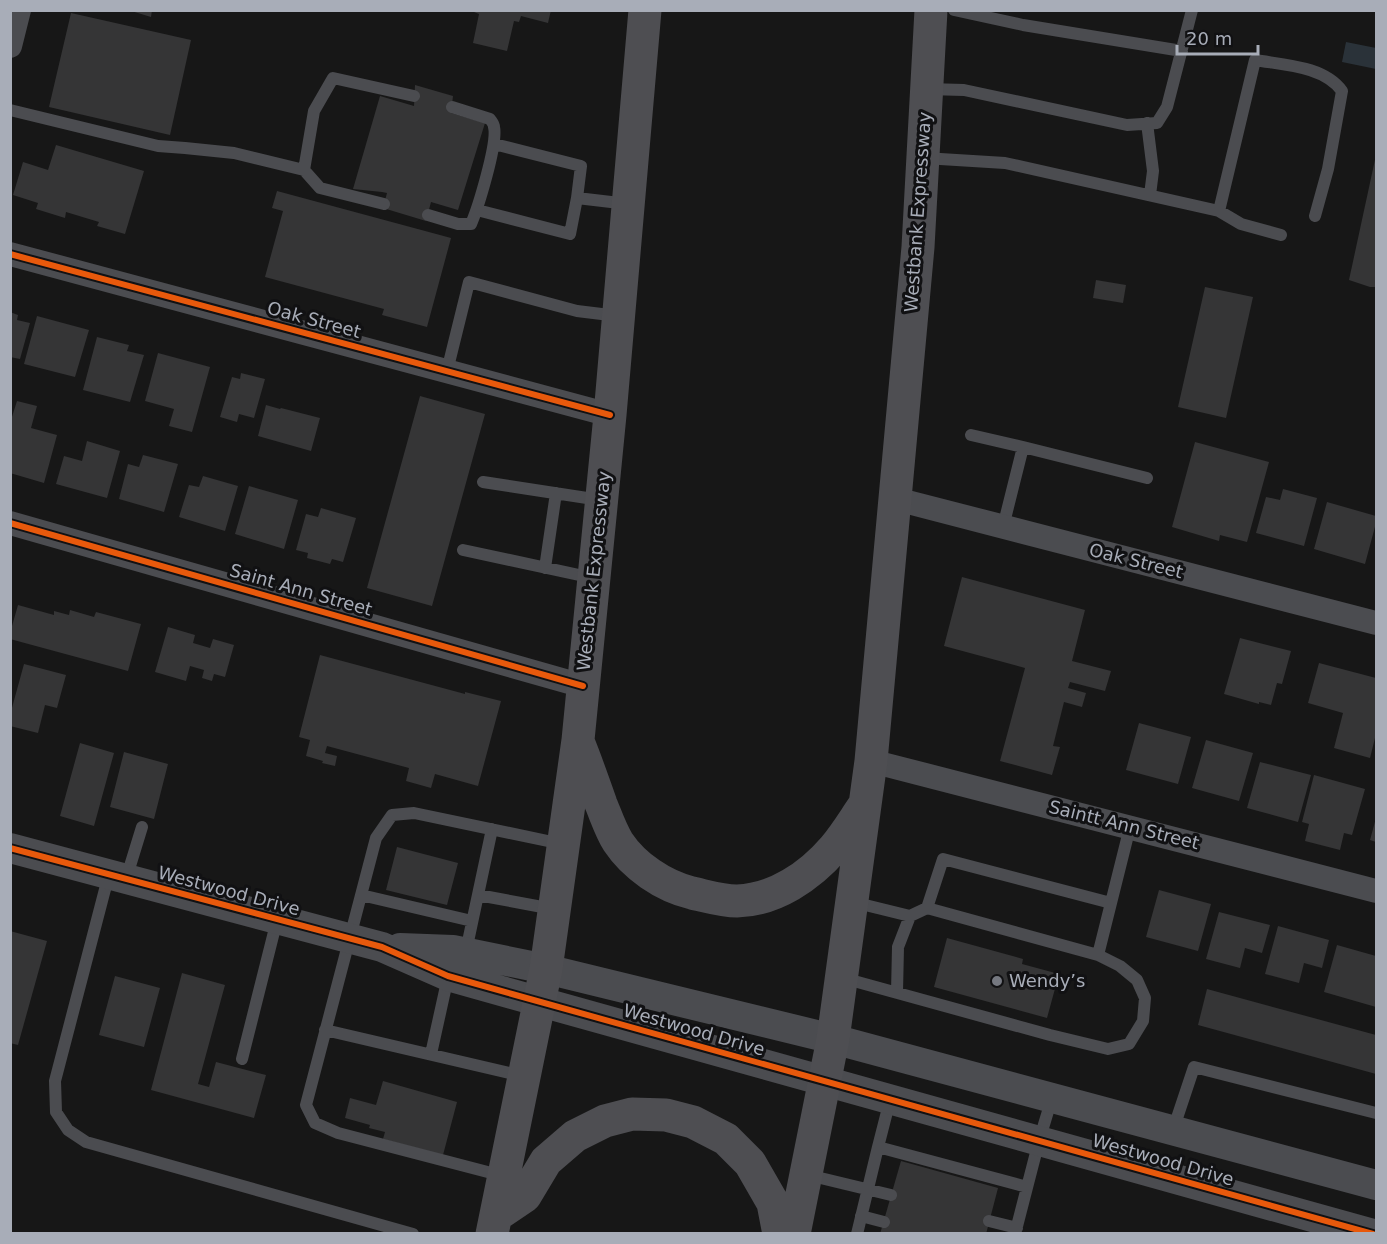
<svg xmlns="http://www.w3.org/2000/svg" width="1387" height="1244" font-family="'DejaVu Sans',sans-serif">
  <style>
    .water { fill: #2a3239 }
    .building { fill: #353536 }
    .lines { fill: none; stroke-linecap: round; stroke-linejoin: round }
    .service { stroke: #4b4c50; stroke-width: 12 }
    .minor { stroke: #4b4c50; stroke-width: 24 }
    .tertiary { stroke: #4b4c50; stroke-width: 30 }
    .trunk { stroke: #4e4e52; stroke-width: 33 }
    .cycleway-casing { stroke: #111113; stroke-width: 10 }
    .cycleway { stroke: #e8590c; stroke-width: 6 }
    .poi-dot { fill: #757880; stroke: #111113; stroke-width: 2 }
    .labels { text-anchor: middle; stroke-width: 6; stroke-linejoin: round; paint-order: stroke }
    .street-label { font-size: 18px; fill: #a8adb8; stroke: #111113 }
    .poi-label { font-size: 18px; fill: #a8adb8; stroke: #111113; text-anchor: start }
  </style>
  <rect width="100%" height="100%" fill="#171717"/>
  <path class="water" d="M 1346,42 L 1376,48 L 1376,69 L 1342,62 Z"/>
  <path class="building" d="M 128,10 L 152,10 L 151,17 Z
    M 469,10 L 551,10 L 548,23 L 521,16 L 519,22 L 514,21 L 507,51 L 473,43 L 479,14 Z
    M 71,13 L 191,40 L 170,135 L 49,107 Z
    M 415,85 L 453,96 L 451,113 L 485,123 L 458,210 L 431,202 L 426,221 L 383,208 L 387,193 L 382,192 L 353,189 L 380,96 L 414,106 Z
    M 56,145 L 144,171 L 125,234 L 97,226 L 99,222 L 66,212 L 65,218 L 36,209 L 38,203 L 13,195 L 23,162 L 48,170 Z
    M 1376,155 L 1376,287 L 1370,287 L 1349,280 Z
    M 277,191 L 451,238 L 427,327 L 382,315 L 384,309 L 265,277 L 283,211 L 272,208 Z
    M 1096,280 L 1126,285 L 1123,303 L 1093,298 Z
    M 1205,287 L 1253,297 L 1226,418 L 1178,407 Z
    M 10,312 L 18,315 L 17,320 L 30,323 L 20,359 L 10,357 Z
    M 37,316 L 89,330 L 75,377 L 24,364 Z
    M 97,337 L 129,345 L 127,351 L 144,355 L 130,402 L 83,390 Z
    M 158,353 L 210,367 L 192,432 L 169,426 L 174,409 L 145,401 Z
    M 241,373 L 265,379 L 254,418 L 239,414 L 237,422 L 220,417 L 232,377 L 240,379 Z
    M 420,396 L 485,414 L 432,606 L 367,588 Z
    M 17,401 L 37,406 L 31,428 L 57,435 L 44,483 L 10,473 L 10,423 Z
    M 266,405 L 280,409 L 281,408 L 320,418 L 311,451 L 258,436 Z
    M 87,441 L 120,451 L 107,498 L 56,484 L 64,456 L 82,461 Z
    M 1195,442 L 1269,462 L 1247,542 L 1220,535 L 1219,541 L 1172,527 Z
    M 143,455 L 178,464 L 164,512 L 119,499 L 128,464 L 139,467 Z
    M 203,476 L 238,486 L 225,531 L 179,517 L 189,485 L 199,487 Z
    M 249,486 L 298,500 L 284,549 L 235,534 Z
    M 1283,489 L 1317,498 L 1304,546 L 1256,533 L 1266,497 L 1280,500 Z
    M 1327,502 L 1376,516 L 1376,523 L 1365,564 L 1314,549 Z
    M 321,508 L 356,518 L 343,562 L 332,559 L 330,564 L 307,558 L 308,553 L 296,550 L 306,514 L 318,517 Z
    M 962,577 L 1085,610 L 1072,661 L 1111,671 L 1105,691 L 1070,682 L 1068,688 L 1086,693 L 1082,707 L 1064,702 L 1053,746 L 1060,747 L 1052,775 L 1000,761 L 1025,668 L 944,646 Z
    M 18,605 L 54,615 L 54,611 L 69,615 L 70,610 L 94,617 L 96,612 L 141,624 L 128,671 L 10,639 L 10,633 Z
    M 168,627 L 195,635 L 193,643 L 210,648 L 213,639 L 234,645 L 225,677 L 214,674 L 212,681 L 202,678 L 204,670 L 190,666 L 186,681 L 155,672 Z
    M 1240,638 L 1291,651 L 1282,684 L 1277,683 L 1271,705 L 1259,702 L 1259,704 L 1224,694 Z
    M 320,655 L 465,694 L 465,692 L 501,701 L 478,786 L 435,774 L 431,788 L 406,781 L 409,768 L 327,746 L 325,753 L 337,756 L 335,766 L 322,763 L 323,761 L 306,756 L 310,740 L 299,737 Z
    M 1319,663 L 1376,678 L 1376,734 L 1370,758 L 1334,748 L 1343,713 L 1308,703 Z
    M 24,664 L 66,675 L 57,708 L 45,705 L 38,733 L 10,726 L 10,715 Z
    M 1139,723 L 1191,737 L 1178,784 L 1126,770 Z
    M 1206,740 L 1253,753 L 1239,801 L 1192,788 Z
    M 80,743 L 114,753 L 94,826 L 60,816 Z
    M 124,752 L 168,764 L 154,819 L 110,807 Z
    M 1260,762 L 1311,775 L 1298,822 L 1247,808 Z
    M 1314,775 L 1365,789 L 1352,835 L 1344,833 L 1340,850 L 1305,841 L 1309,824 L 1302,822 Z
    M 1376,818 L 1376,842 L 1370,840 Z
    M 397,847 L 458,863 L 447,905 L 386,890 Z
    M 1159,890 L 1211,904 L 1198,951 L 1146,937 Z
    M 1219,912 L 1270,925 L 1262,953 L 1245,948 L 1240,968 L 1206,959 Z
    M 1278,926 L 1329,940 L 1322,968 L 1304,963 L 1299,983 L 1265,974 Z
    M 10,931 L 47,941 L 18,1045 L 10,1043 Z
    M 947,938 L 1023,959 L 1022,964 L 1059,974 L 1047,1018 L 934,987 Z
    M 1337,945 L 1376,956 L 1376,1007 L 1324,992 Z
    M 182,973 L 225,985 L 198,1084 L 209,1087 L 216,1062 L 266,1075 L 254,1118 L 151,1090 Z
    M 115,976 L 160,988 L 144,1047 L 99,1035 Z
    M 1207,989 L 1376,1035 L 1376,1074 L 1198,1025 Z
    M 383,1081 L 457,1102 L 443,1155 L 383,1139 L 385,1132 L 369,1128 L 370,1125 L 345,1118 L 350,1098 L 376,1105 Z
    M 901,1161 L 998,1188 L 986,1234 L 880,1234 Z"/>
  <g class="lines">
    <path class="service" d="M 954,10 L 1023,25 L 1182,51
      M 927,89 L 964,90 L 1127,125 L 1157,123 L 1167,107 L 1192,10
      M 10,110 L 158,146 L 185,148 L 234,153 L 304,170
      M 1147,123 L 1153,171 L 1150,195
      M 494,144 L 581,166 L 577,198
      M 924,158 L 1005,163 L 1219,211 L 1255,60 C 1284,65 1324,66 1342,91 L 1328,169 L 1315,216
      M 384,204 L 320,188 L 304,170 L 314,111 L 333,78 L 414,96
      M 477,210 L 570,234 L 577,198 L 628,204
      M 1219,211 L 1241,224 L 1281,235
      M 428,215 L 458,224 L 471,224 C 478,208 498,143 494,127 C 494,124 492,122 490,119 L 452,107
      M 447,371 L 469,282 L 577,311 L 618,316
      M 971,435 L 1023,447 L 1003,527
      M 1023,447 L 1147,478
      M 483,482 L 600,500
      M 463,550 L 593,578
      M 545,568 L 556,493
      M 109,874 L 55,1081 L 56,1112 L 68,1130 L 86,1142 L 413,1234
      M 126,879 L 142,827
      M 361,895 L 472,921
      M 478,895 L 553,909
      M 1111,903 L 1130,827
      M 927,908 L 1098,955
      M 466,951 L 492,829
      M 843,978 L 1050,1035 L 1108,1049 L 1129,1044 L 1143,1021 L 1145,998 L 1137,980 L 1120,966 L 1098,955 L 1111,903 L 943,859 L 927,908 L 910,916 L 853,902
      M 897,992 L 898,947 L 910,916
      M 325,1030 L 522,1076
      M 431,1054 L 448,977
      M 242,1059 L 277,920
      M 1173,1130 L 1194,1067 L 1376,1113
      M 878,1147 L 890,1100
      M 808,1175 L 891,1195
      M 503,1176 L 338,1133 L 315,1123 L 306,1105 L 376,838 L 392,815 L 414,813 L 562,844
      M 861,1216 L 884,1222
      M 989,1221 L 1017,1228
      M 857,1234 L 878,1147 L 1027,1187
      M 1015,1234 L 1039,1141 L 1052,1098"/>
    <path class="minor" d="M 10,46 L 19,10
      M 10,254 L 610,415
      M 896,499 L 1376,623
      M 10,523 L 583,686
      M 871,761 L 1376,891"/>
    <path class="tertiary" d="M 10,848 L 382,947 L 448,976 L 512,994 L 1373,1234
      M 400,948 L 453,950 L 546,969 L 833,1039 L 1376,1185"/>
    <path class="trunk" d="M 579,744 C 587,764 594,784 601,804 C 606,816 611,831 618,842 C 634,866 663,886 692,893 C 706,896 722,901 737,901 C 775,900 810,876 834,848 C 845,835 854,820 863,807
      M 497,1215 L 525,1196 L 546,1161 L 575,1136 L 605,1121 L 632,1114 L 666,1115 L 693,1122 L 726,1139 L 750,1163 L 773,1203 L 779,1234
      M 492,1234 L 546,969 L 578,740 L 610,415 L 645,10
      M 794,1234 L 833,1039 L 871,761 L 918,247 L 931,10"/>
    <defs>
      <path id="cycleway" d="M 10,254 L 610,415
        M 10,523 L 583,686
        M 10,848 L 382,947 L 448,976 L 512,994 L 1373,1234"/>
    </defs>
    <use href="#cycleway" class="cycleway-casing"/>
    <use href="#cycleway" class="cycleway"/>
  </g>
  <circle class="poi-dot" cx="997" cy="981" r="6"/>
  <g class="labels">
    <g class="street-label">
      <text transform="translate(918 212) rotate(-86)" y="6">Westbank Expressway</text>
      <text transform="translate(314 320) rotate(15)" y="6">Oak Street</text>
      <text transform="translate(1136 561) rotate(14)" y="6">Oak Street</text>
      <text transform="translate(594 571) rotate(-84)" y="6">Westbank Expressway</text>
      <text transform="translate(301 590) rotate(16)" y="6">Saint Ann Street</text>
      <text transform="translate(1124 825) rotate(14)" y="6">Saintt Ann Street</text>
      <text transform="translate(229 891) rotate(15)" y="6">Westwood Drive</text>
      <text transform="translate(694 1030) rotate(16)" y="6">Westwood Drive</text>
      <text transform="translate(1163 1160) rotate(16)" y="6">Westwood Drive</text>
    </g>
    <g class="poi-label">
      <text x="1009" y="987">Wendy’s</text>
    </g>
  </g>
  <rect width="1387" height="1244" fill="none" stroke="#a8adb8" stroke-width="24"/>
  <path d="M1177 45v9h81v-9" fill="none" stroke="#a8adb8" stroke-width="3"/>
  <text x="1186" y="45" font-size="18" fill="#a8adb8" stroke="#111113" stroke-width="4.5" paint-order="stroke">20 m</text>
</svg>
